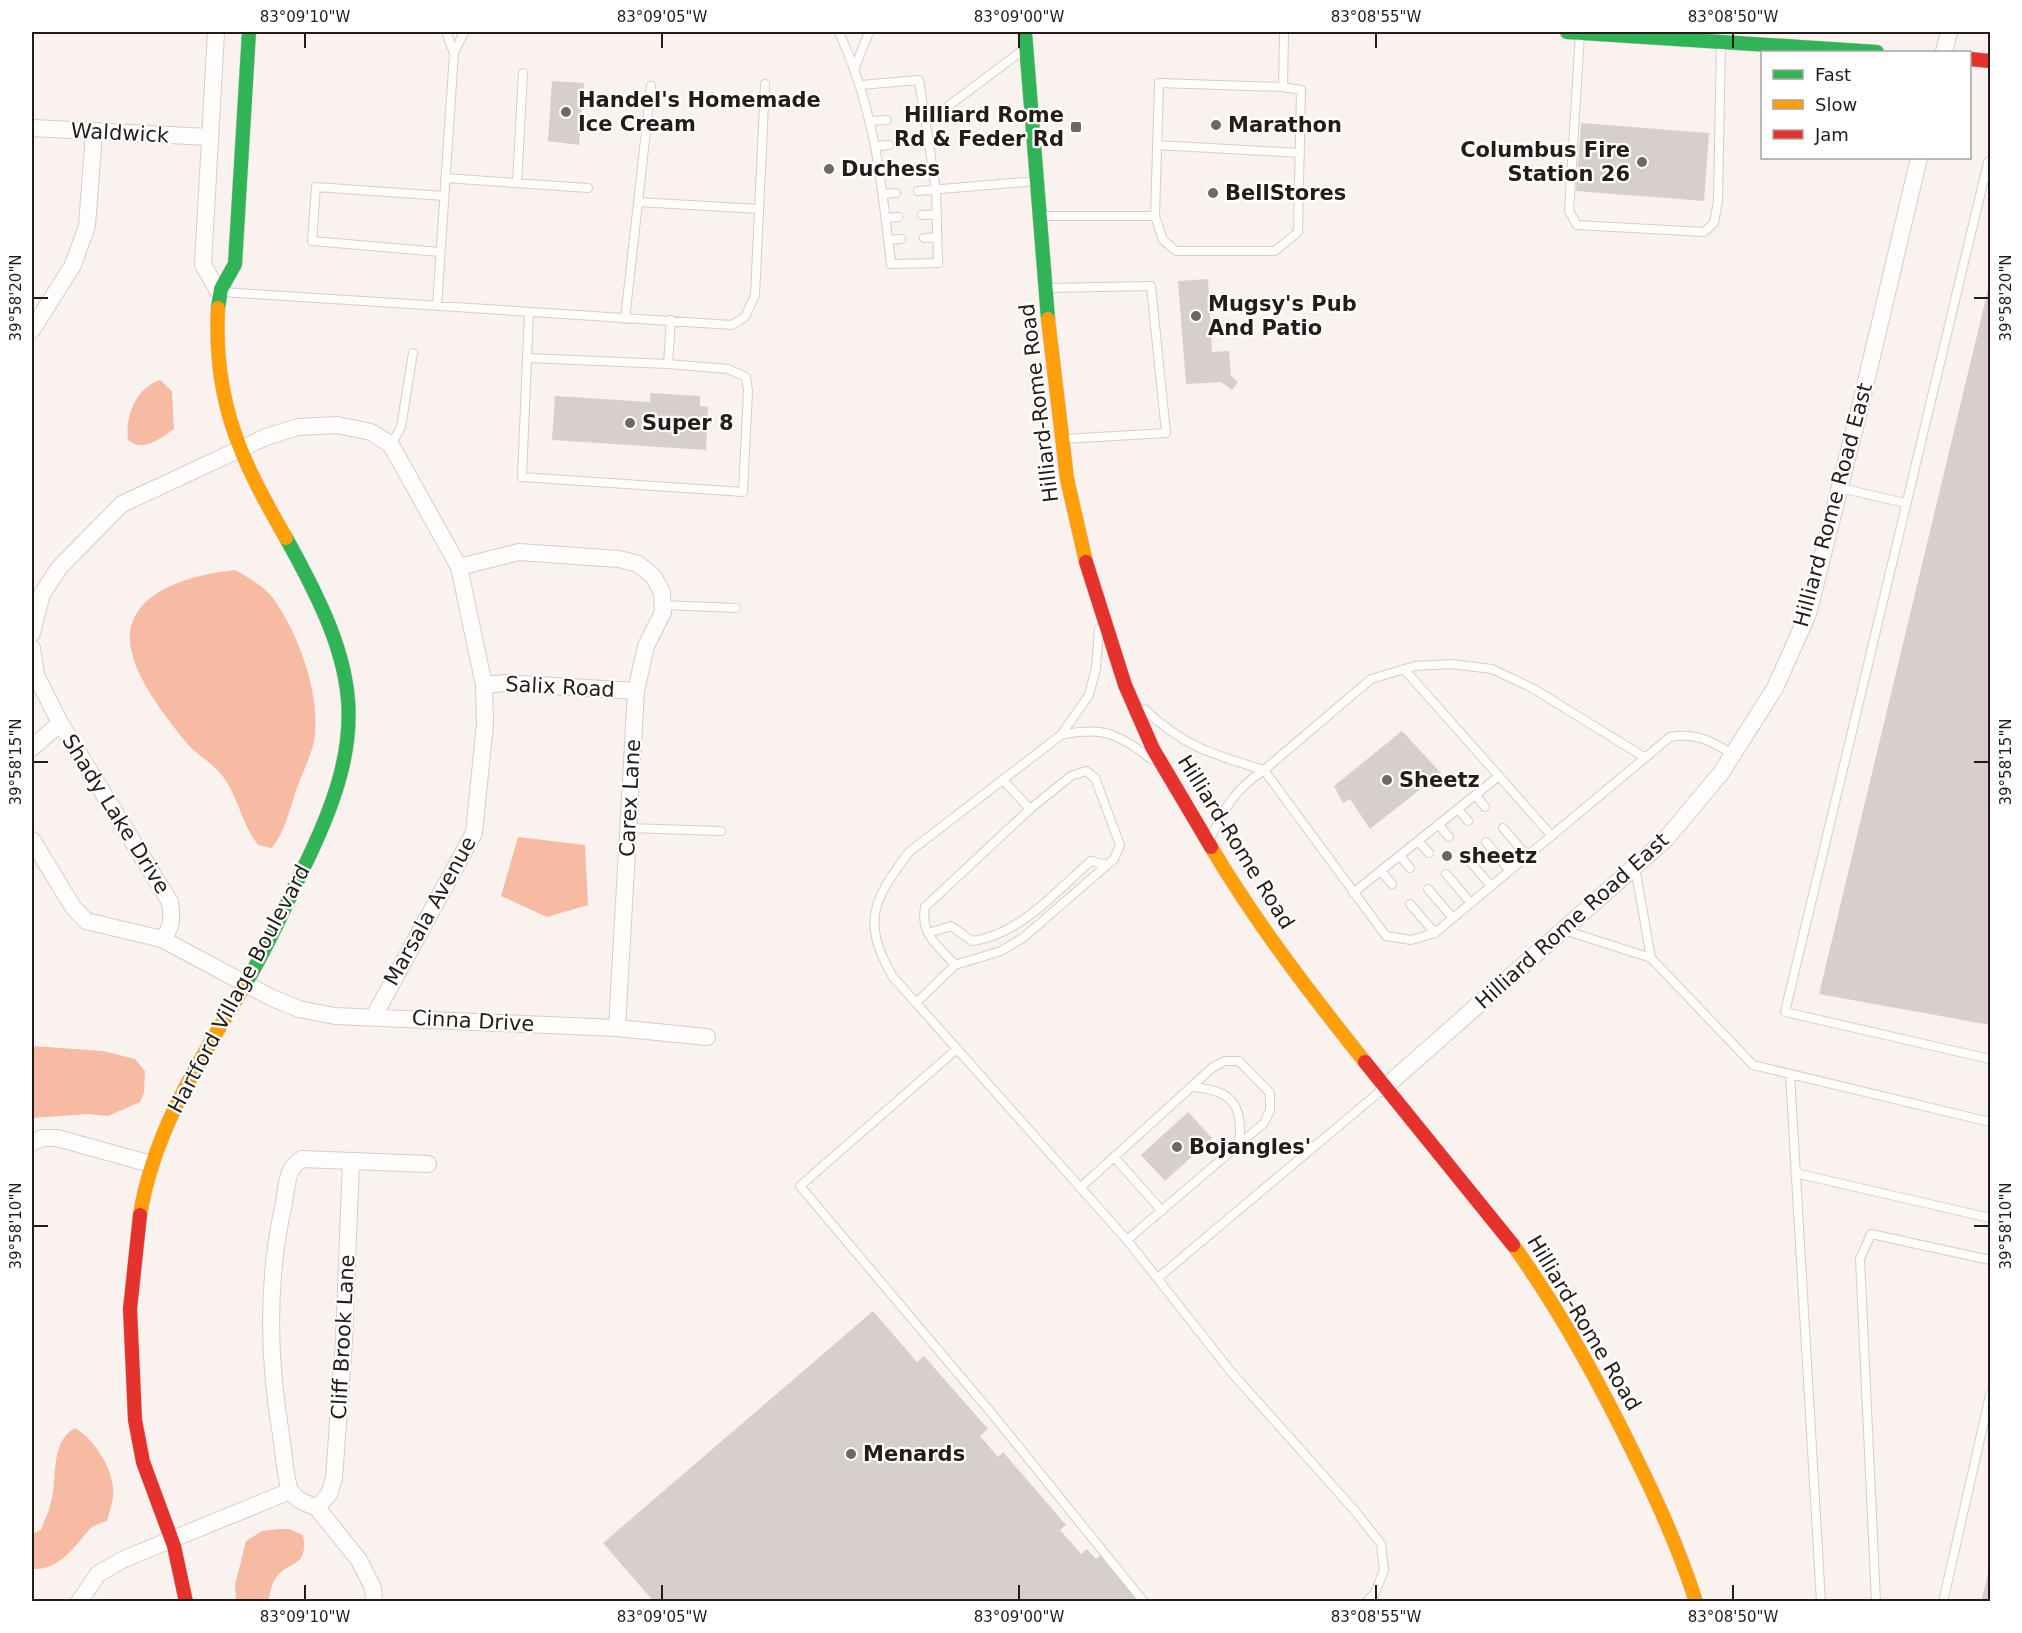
<svg xmlns="http://www.w3.org/2000/svg" width="2022" height="1633" font-family="'DejaVu Sans',sans-serif">
  <style>
    .water { fill: #f7bba3 }
    .building { fill: #d7cfcb }
    .lines { fill: none; stroke-linecap: round; stroke-linejoin: round }
    .lane-casing { stroke: #d5cdca; stroke-width: 10 }
    .street-casing { stroke: #d5cdca; stroke-width: 18 }
    .fast-casing { stroke: #d5cdca; stroke-width: 15 }
    .slow-casing { stroke: #d5cdca; stroke-width: 15 }
    .jam-casing { stroke: #d5cdca; stroke-width: 15 }
    .lane { stroke: #fefdfc; stroke-width: 8 }
    .street { stroke: #fefdfc; stroke-width: 16 }
    .fast { stroke: #30b455; stroke-width: 14 }
    .slow { stroke: #ff9f0a; stroke-width: 14 }
    .jam { stroke: #e5322d; stroke-width: 14 }
    .ticks { fill: none; stroke: #241c19; stroke-width: 2 }
    .poi-dot { fill: #6f6764; stroke: #fff; stroke-width: 2 }
    .labels { text-anchor: middle; stroke-width: 4.5; stroke-linejoin: round; paint-order: stroke }
    .poi-label { font-size: 21px; font-weight: bold; fill: #241c19; stroke: #fff; text-anchor: start }
    .street-label { font-size: 21px; fill: #241c19; stroke: #fff }
    .neatline { fill: none; stroke: #241c19; stroke-width: 2 }
    .ticks-label { font-size: 15px; text-anchor: middle; fill: #241c19 }
  </style>
  <rect width="100%" height="100%" fill="#faf2ee"/>
  <path class="water" d="M 160,380 L 172,391 L 174,429 C 161,438 143,453 128,440 C 125,416 136,388 160,380 Z
    M 235,570 C 248,577 262,585 272,597 C 298,631 322,697 314,741 C 310,760 299,779 294,797 C 288,816 284,832 272,848 L 258,845 C 241,823 238,794 220,773 C 210,761 195,754 186,742 C 167,719 141,685 133,657 C 114,594 189,575 235,570 Z
    M 518,837 L 585,845 L 588,905 L 547,917 L 501,896 Z
    M 32,1046 L 103,1051 L 135,1059 L 145,1071 L 144,1093 L 140,1102 L 108,1116 L 88,1114 L 32,1118 Z
    M 75,1428 C 95,1440 116,1472 113,1497 C 112,1505 109,1513 107,1521 C 101,1523 93,1525 89,1530 C 74,1547 59,1571 32,1569 L 32,1534 L 41,1530 C 44,1521 49,1512 51,1502 C 58,1477 49,1443 75,1428 Z
    M 278,1529 L 289,1529 L 303,1535 C 309,1570 288,1559 275,1579 C 271,1585 270,1595 268,1601 L 236,1601 L 235,1585 L 246,1541 L 262,1531 Z"/>
  <path class="building" d="M 552,81 L 584,83 L 579,145 L 548,141 Z
    M 1581,123 L 1709,133 L 1704,201 L 1576,191 Z
    M 1208,279 L 1212,352 L 1229,351 L 1231,376 L 1238,382 L 1232,390 L 1221,382 L 1186,384 L 1178,281 Z
    M 1990,281 L 1990,1025 L 1819,994 Z
    M 650,393 L 700,396 L 700,406 L 708,407 L 706,450 L 552,440 L 555,396 L 650,402 Z
    M 1402,731 L 1441,773 L 1370,829 L 1350,799 L 1343,803 L 1334,786 Z
    M 1188,1112 L 1212,1138 L 1165,1181 L 1141,1155 Z
    M 873,1311 L 917,1362 L 924,1356 L 988,1429 L 980,1436 L 998,1457 L 1003,1452 L 1066,1525 L 1060,1530 L 1081,1554 L 1087,1549 L 1096,1559 L 1101,1555 L 1137,1597 L 1132,1602 L 654,1602 L 603,1543 Z
    M 1990,1566 L 1990,1602 L 1981,1602 Z"/>
  <g class="lines">
    <defs>
      <path id="lane" d="M 446,32 L 454,53
        M 839,32 C 875,111 881,178 891,264 L 938,263 L 936,190 L 919,80 L 861,85
        M 1580,33 L 1569,211 L 1577,225 L 1704,232 L 1714,223 L 1718,201 L 1721,42
        M 855,67 L 869,32
        M 910,118 L 926,117
        M 871,121 L 887,120
        M 927,122 L 1023,50
        M 912,143 L 929,141
        M 1157,145 L 1300,153
        M 877,146 L 889,145
        M 1990,161 L 1988,162 L 1785,1012 L 1990,1059
        M 916,168 L 933,167
        M 881,171 L 893,170
        M 445,178 L 588,188
        M 517,183 L 523,73
        M 918,191 L 1037,181
        M 883,194 L 896,193
        M 638,202 L 759,209
        M 922,215 L 937,214
        M 1040,216 L 1155,216 L 1159,83 L 1283,87 L 1284,32
        M 1155,216 L 1163,240 L 1176,251 L 1275,251 L 1298,232 L 1301,90 L 1283,87
        M 886,218 L 898,217
        M 924,238 L 937,237
        M 888,240 L 901,239
        M 440,252 L 312,241 L 316,187 L 444,196
        M 1047,288 L 1151,286 L 1166,433 L 1063,439
        M 223,292 L 732,325 L 745,317 L 755,295 L 765,84
        M 437,306 L 454,53 L 464,32
        M 529,312 L 522,477 L 743,492 L 748,391 L 746,377 L 728,369 L 668,364 L 671,320
        M 625,319 L 651,86
        M 527,358 L 668,364
        M 391,445 L 401,427 L 413,353
        M 1840,488 L 1905,503
        M 663,605 L 736,608
        M 1099,629 L 1096,668 L 1089,695 L 1061,735 L 909,852 C 873,900 861,922 893,977 L 1127,1240 L 1232,1373 L 1355,1511 L 1381,1544 L 1384,1570 L 1375,1593 L 1366,1602
        M 1404,669 L 1551,835
        M 1144,709 C 1185,747 1211,754 1264,770 C 1234,790 1225,808 1210,839
        M 1061,735 C 1103,726 1119,734 1151,759
        M 1644,757 L 1534,689 L 1492,669 L 1451,664 L 1415,666 L 1371,679 L 1264,770 L 1386,936 L 1411,940 L 1435,933 L 1670,737 C 1696,732 1711,741 1733,754
        M 1003,780 L 1030,809
        M 1475,795 L 1485,807
        M 1458,809 L 1468,821
        M 1438,824 L 1449,837
        M 628,828 L 721,831
        M 1503,828 L 1527,856
        M 1418,841 L 1429,853
        M 1486,842 L 1509,870
        M 1400,856 L 1410,868
        M 1467,858 L 1491,886
        M 1635,867 L 1651,958
        M 1381,871 L 1392,884
        M 1446,874 L 1471,903
        M 1428,889 L 1453,918
        M 1353,893 L 1499,776
        M 1410,904 L 1435,933
        M 1564,930 L 1651,958 L 1753,1065 L 1990,1122
        M 928,933 L 951,926 L 972,941 C 1020,935 1056,891 1091,861 L 1107,865
        M 916,1003 L 955,965 L 1001,951 L 1024,937 L 1114,859 L 1120,845 L 1095,778 L 1086,771 L 1071,776 L 1030,809 L 925,907 C 920,935 938,945 955,965
        M 957,1049 L 800,1186 L 993,1415 L 1144,1602
        M 1790,1074 L 1821,1602
        M 1192,1087 C 1232,1090 1244,1105 1239,1144
        M 1114,1157 L 1162,1211
        M 1795,1173 L 1990,1218
        M 1080,1188 L 1213,1067 L 1225,1061 L 1239,1061 L 1270,1093 L 1270,1110 L 1264,1123 L 1127,1240
        M 1159,1277 L 1384,1088
        M 1876,1602 L 1860,1259 L 1871,1234 L 1990,1260
        M 1943,1602 L 1990,1395"/>
      <path id="street" d="M 216,32 L 203,265 L 219,292
        M 1944,52 L 1949,32
        M 32,128 L 209,137
        M 32,330 L 73,265 L 87,226 L 94,133
        M 459,567 L 519,552 L 619,559 L 638,564 L 653,576 L 662,592 L 663,612 L 646,646 L 636,691 L 617,1028
        M 32,633 L 42,594 L 59,568 L 122,504 L 266,437 L 298,427 L 337,425 L 371,432 L 391,445 L 459,567 L 484,685 L 485,724 L 474,833 L 374,1016
        M 32,648 L 36,675 L 60,723 L 170,902 C 172,916 173,928 162,939
        M 484,685 L 505,683 L 636,691
        M 32,748 L 60,723
        M 32,840 L 73,907 L 86,921 L 162,939 L 272,998 L 299,1009 L 335,1016 L 617,1028 L 707,1037
        M 1384,1088 L 1665,840 L 1721,773 L 1775,688 L 1808,614 L 1860,407 L 1919,158
        M 32,1143 L 42,1138 L 57,1138 L 151,1164
        M 317,1508 L 329,1494 L 334,1478 L 344,1340 L 351,1161
        M 79,1602 L 98,1574 L 124,1559 L 290,1491
        M 374,1602 L 373,1588 L 359,1560 L 317,1508 L 299,1500 L 290,1491 C 285,1475 284,1458 282,1441 C 268,1362 266,1282 284,1203 C 287,1186 286,1168 302,1159 L 428,1164"/>
      <path id="fast" d="M 1025,32 L 1048,319
        M 1567,32 L 1877,52
        M 218,308 L 221,289 L 235,264 L 249,32
        M 243,988 C 265,951 283,912 301,873 C 371,732 362,674 286,538"/>
      <path id="slow" d="M 218,308 C 213,402 241,460 286,538
        M 1048,319 L 1067,479 L 1086,562
        M 1211,847 C 1256,923 1310,993 1365,1062
        M 140,1215 C 154,1129 200,1061 243,988
        M 1513,1245 C 1560,1310 1599,1382 1634,1454 C 1658,1502 1680,1551 1696,1602"/>
      <path id="jam" d="M 1970,59 L 1990,61
        M 1086,562 L 1125,685 L 1153,749 L 1211,847
        M 1365,1062 L 1513,1245
        M 140,1215 L 130,1309 L 135,1420 L 143,1462 L 174,1546 L 186,1602"/>
    </defs>
    <use href="#lane" class="lane-casing"/>
    <use href="#street" class="street-casing"/>
    <use href="#fast" class="fast-casing"/>
    <use href="#slow" class="slow-casing"/>
    <use href="#jam" class="jam-casing"/>
    <use href="#lane" class="lane"/>
    <use href="#street" class="street"/>
    <use href="#fast" class="fast"/>
    <use href="#slow" class="slow"/>
    <use href="#jam" class="jam"/>
  </g>
  <path class="ticks" d="M 305,33 L 305,48M 662,33 L 662,48M 1019,33 L 1019,48M 1376,33 L 1376,48M 1733,33 L 1733,48M 33,298 L 48,298M 1974,298 L 1989,298M 33,762 L 48,762M 1974,762 L 1989,762M 33,1226 L 48,1226M 1974,1226 L 1989,1226M 305,1585 L 305,1600M 662,1585 L 662,1600M 1019,1585 L 1019,1600M 1376,1585 L 1376,1600M 1733,1585 L 1733,1600"/>
  <g class="poi-dot">
    <circle cx="566" cy="112" r="6"/>
    <circle cx="1216" cy="125" r="6"/>
    <rect x="1070" y="121" width="12" height="12" rx="3"/>
    <circle cx="1642" cy="162" r="6"/>
    <circle cx="829" cy="169" r="6"/>
    <circle cx="1213" cy="193" r="6"/>
    <circle cx="1196" cy="316" r="6"/>
    <circle cx="630" cy="423" r="6"/>
    <circle cx="1387" cy="780" r="6"/>
    <circle cx="1447" cy="856" r="6"/>
    <circle cx="1177" cy="1147" r="6"/>
    <circle cx="851" cy="1454" r="6"/>
  </g>
  <g class="labels">
    <g class="poi-label">
      <text x="578" y="107">Handel's Homemade<tspan x="578" dy="24">Ice Cream</tspan></text>
      <text x="1064" y="122" text-anchor="end">Hilliard Rome<tspan x="1064" dy="24">Rd &amp; Feder Rd</tspan></text>
      <text x="1228" y="132">Marathon</text>
      <text x="1630" y="157" text-anchor="end">Columbus Fire<tspan x="1630" dy="24">Station 26</tspan></text>
      <text x="841" y="176">Duchess</text>
      <text x="1225" y="200">BellStores</text>
      <text x="1208" y="311">Mugsy's Pub<tspan x="1208" dy="24">And Patio</tspan></text>
      <text x="642" y="430">Super 8</text>
      <text x="1399" y="787">Sheetz</text>
      <text x="1459" y="863">sheetz</text>
      <text x="1189" y="1154">Bojangles'</text>
      <text x="863" y="1461">Menards</text>
    </g>
    <g class="street-label">
      <text transform="translate(120 133) rotate(3)" y="7">Waldwick</text>
      <text transform="translate(1039 403) rotate(-97)" y="7">Hilliard-Rome Road</text>
      <text transform="translate(1833 505) rotate(-75)" y="7">Hilliard Rome Road East</text>
      <text transform="translate(560 687) rotate(3)" y="7">Salix Road</text>
      <text transform="translate(630 798) rotate(-87)" y="7">Carex Lane</text>
      <text transform="translate(116 814) rotate(58)" y="7">Shady Lake Drive</text>
      <text transform="translate(1236 842) rotate(58)" y="7">Hilliard-Rome Road</text>
      <text transform="translate(430 911) rotate(-61)" y="7">Marsala Avenue</text>
      <text transform="translate(1572 921) rotate(-42)" y="7">Hilliard Rome Road East</text>
      <text transform="translate(239 989) rotate(-62)" y="7">Hartford Village Boulevard</text>
      <text transform="translate(473 1021) rotate(3)" y="7">Cinna Drive</text>
      <text transform="translate(1584 1323) rotate(59)" y="7">Hilliard-Rome Road</text>
      <text transform="translate(343 1337) rotate(-87)" y="7">Cliff Brook Lane</text>
    </g>
  </g>
  <rect width="2022" height="1633" fill="none" stroke="#ffffff" stroke-width="66"/>
  <rect x="1761" y="51" width="210" height="108" fill="#ffffff" stroke="#a7a4a3" stroke-width="1.5"/>
  <rect x="1773" y="70" width="30" height="9" fill="#30b455" stroke="#a7a4a3" stroke-width="1.5"/>
  <text x="1815" y="81" font-size="18" fill="#241c19">Fast</text>
  <rect x="1773" y="100" width="30" height="9" fill="#ff9f0a" stroke="#a7a4a3" stroke-width="1.5"/>
  <text x="1815" y="111" font-size="18" fill="#241c19">Slow</text>
  <rect x="1773" y="130" width="30" height="9" fill="#e5322d" stroke="#a7a4a3" stroke-width="1.5"/>
  <text x="1815" y="141" font-size="18" fill="#241c19">Jam</text>
  <rect x="33" y="33" width="1956" height="1567" class="neatline"/>
  <g class="ticks-label">
    <text x="305" y="22">83°09'10"W</text>
    <text x="662" y="22">83°09'05"W</text>
    <text x="1019" y="22">83°09'00"W</text>
    <text x="1376" y="22">83°08'55"W</text>
    <text x="1733" y="22">83°08'50"W</text>
    <text transform="translate(16 298) rotate(-90)" y="5">39°58'20"N</text>
    <text transform="translate(2006 298) rotate(-90)" y="5">39°58'20"N</text>
    <text transform="translate(16 762) rotate(-90)" y="5">39°58'15"N</text>
    <text transform="translate(2006 762) rotate(-90)" y="5">39°58'15"N</text>
    <text transform="translate(16 1226) rotate(-90)" y="5">39°58'10"N</text>
    <text transform="translate(2006 1226) rotate(-90)" y="5">39°58'10"N</text>
    <text x="305" y="1622">83°09'10"W</text>
    <text x="662" y="1622">83°09'05"W</text>
    <text x="1019" y="1622">83°09'00"W</text>
    <text x="1376" y="1622">83°08'55"W</text>
    <text x="1733" y="1622">83°08'50"W</text>
  </g>
</svg>
